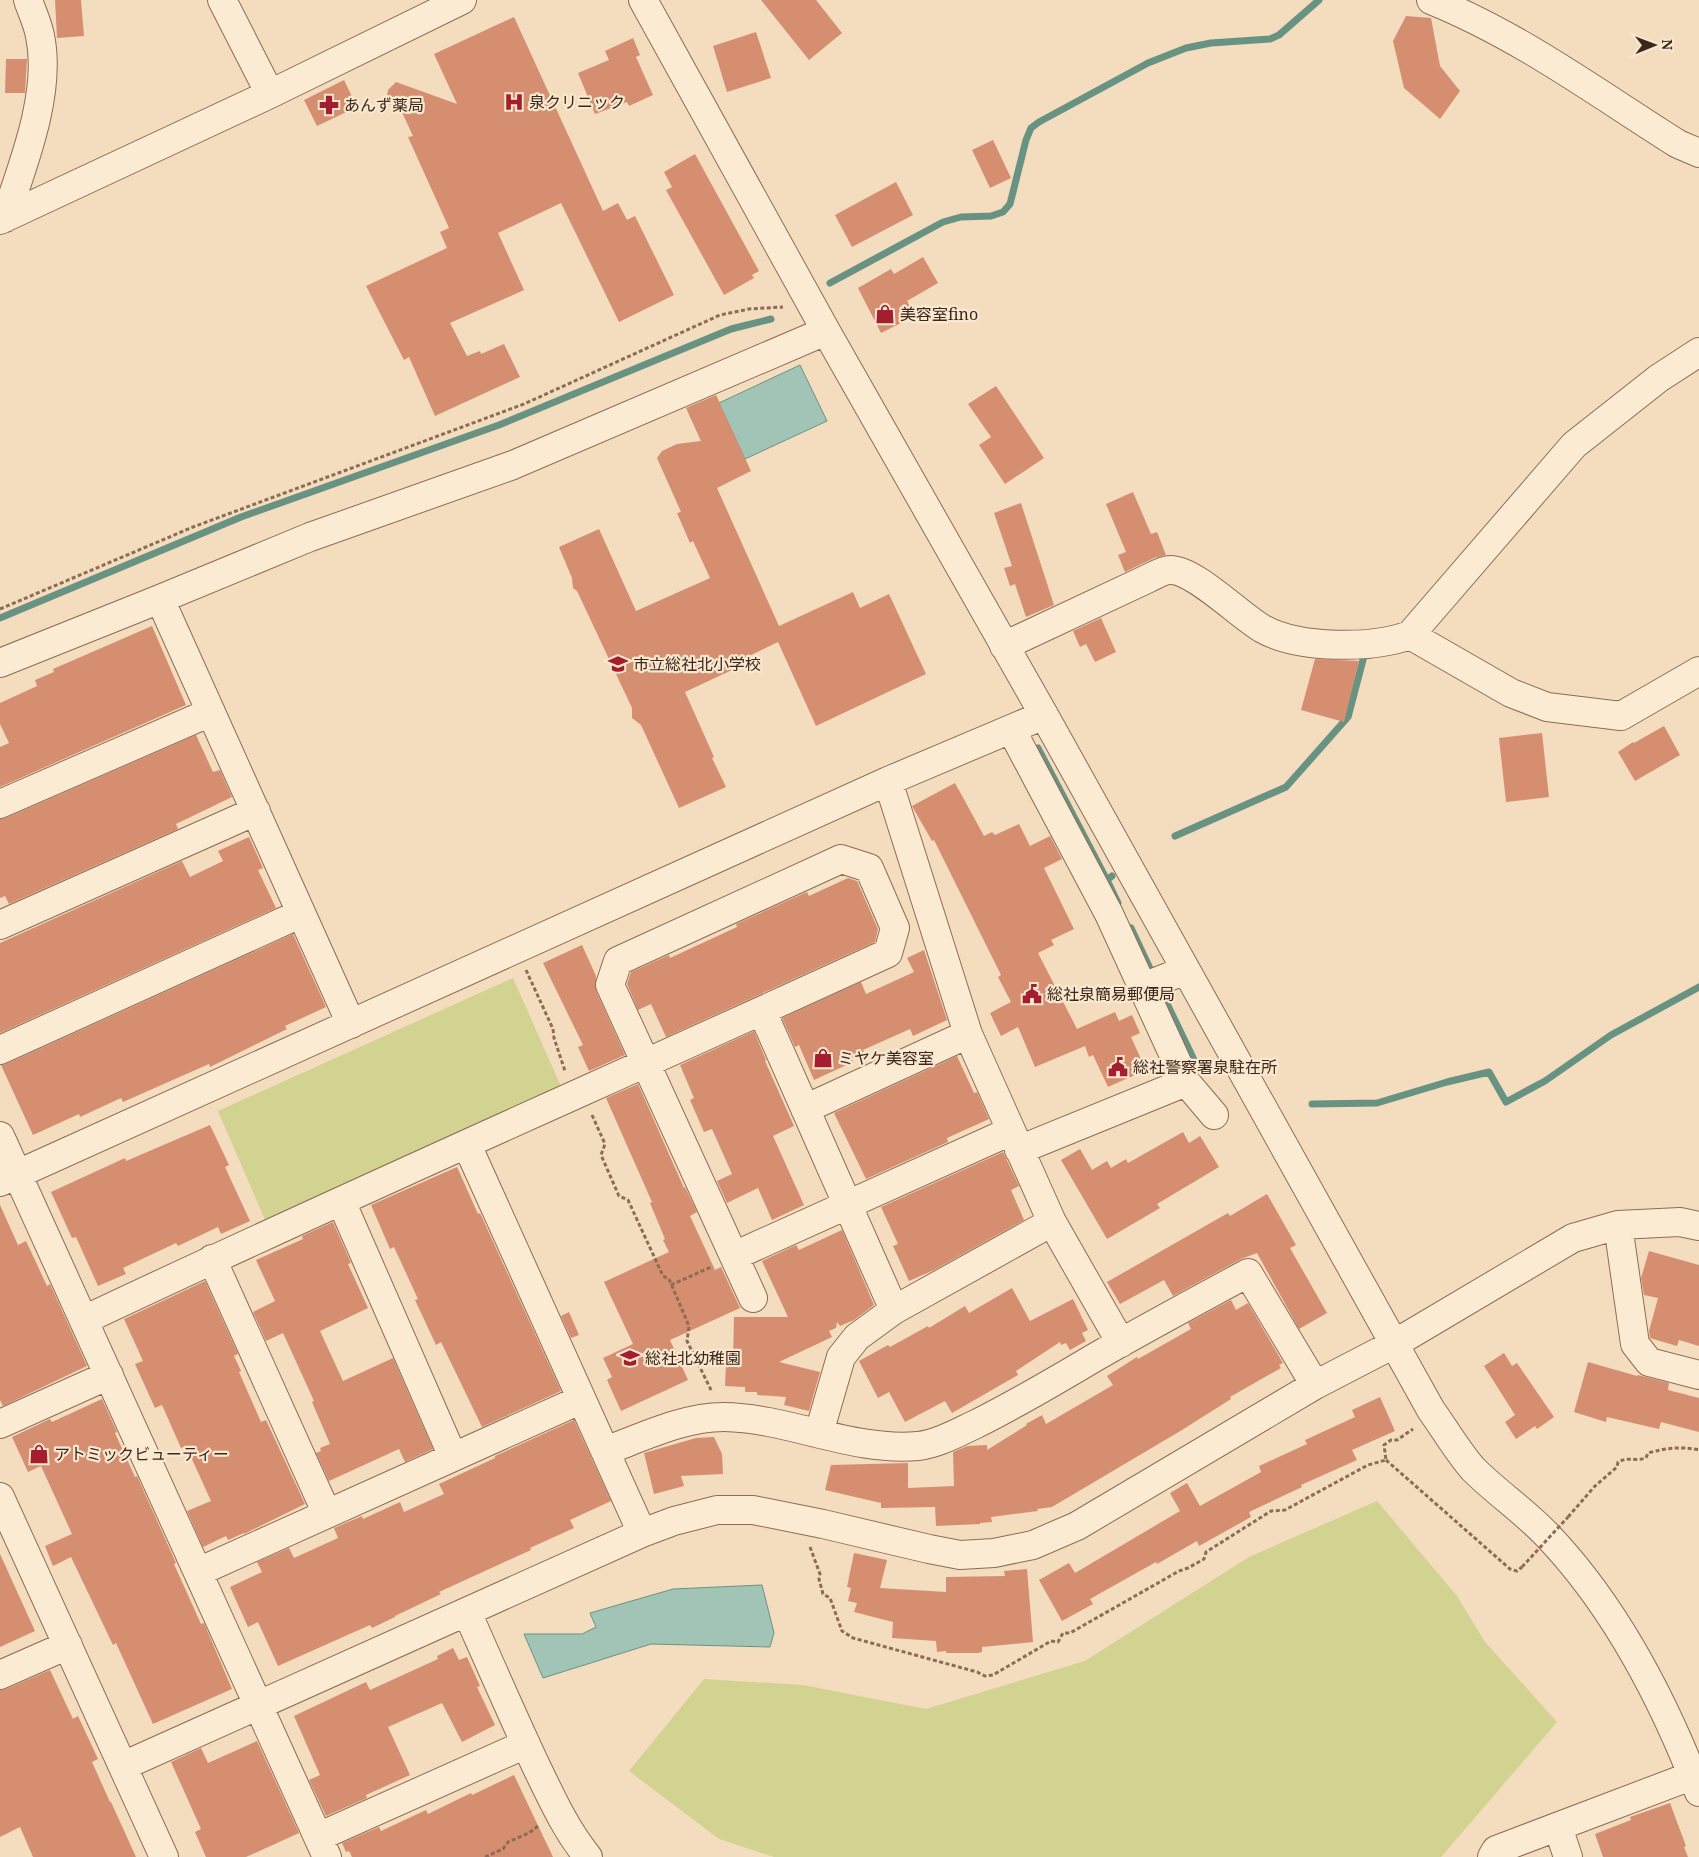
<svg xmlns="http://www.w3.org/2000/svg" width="1699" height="1857" font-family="'Noto Serif','Noto Sans JP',serif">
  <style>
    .green { fill: #d2d291 }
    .water { fill: #a2c4b6; stroke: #689383 }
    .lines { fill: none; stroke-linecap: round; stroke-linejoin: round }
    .stream { stroke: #689383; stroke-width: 7 }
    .building { fill: #d58e70 }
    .minor-casing { stroke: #8d6c55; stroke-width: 30 }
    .path { stroke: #8d6c55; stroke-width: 3; stroke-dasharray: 4 2.5; stroke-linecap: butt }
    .minor { stroke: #fcebd3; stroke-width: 28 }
    .path-bridge { stroke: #8d6c55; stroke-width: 3; stroke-dasharray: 4 2.5; stroke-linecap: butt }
    .labels { text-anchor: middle; stroke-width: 4.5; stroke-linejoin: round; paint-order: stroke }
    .poi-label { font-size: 16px; fill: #3b271b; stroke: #f9e8cf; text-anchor: start }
  </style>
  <rect width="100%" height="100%" fill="#f3ddbe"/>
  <path class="green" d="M 513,978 L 563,1091 L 266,1222 L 218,1111 Z
    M 1377,1501 L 1457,1596 L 1485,1642 L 1557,1722 L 1441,1857 L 774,1857 L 719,1839 L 629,1771 L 704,1679 L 803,1685 L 926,1709 L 1085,1661 L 1249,1557 Z"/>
  <path class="water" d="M 800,365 L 827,421 L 745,459 L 719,403 Z
    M 762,1585 L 774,1633 L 770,1647 L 651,1644 L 543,1678 L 524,1634 L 582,1634 L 596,1627 L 590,1613 L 673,1589 Z"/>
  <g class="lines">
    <path class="stream" d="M 830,283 L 943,222 L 961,217 L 991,216 L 1003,212 L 1010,204 L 1026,140 L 1031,128 L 1039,122 L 1148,63 L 1186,48 L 1211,43 L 1270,39 L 1279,35 L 1319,0
      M 0,618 L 241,517 L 499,425 L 731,329 L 771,319
      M 1038,748 L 1107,880 L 1112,876
      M 1175,836 L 1286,787 L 1348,717 L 1364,656 L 1371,655
      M 1107,880 L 1118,903
      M 1131,928 L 1154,977
      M 1159,987 L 1197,1066 L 1218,1072
      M 1312,1104 L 1377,1103 L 1447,1082 L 1489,1072 L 1506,1102 L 1545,1081 L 1611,1035 L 1699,987"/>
  </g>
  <path class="building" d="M 55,0 L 81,0 L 84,36 L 57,38 Z
    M 761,0 L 816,0 L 842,33 L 809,60 Z
    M 1406,16 L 1431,18 L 1440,66 L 1460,91 L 1440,119 L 1404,88 L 1393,41 Z
    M 514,17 L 603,211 L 618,203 L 627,220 L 635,216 L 674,295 L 619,322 L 561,203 L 498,233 L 524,290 L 450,323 L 467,356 L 480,351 L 481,354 L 504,344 L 520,377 L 435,416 L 409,357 L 404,360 L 366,286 L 447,248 L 440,232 L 449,228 L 408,137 L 413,136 L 400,108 L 386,103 L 388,90 L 396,82 L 457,104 L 434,54 Z
    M 756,32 L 771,78 L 727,92 L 713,46 Z
    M 633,38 L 640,55 L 636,57 L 653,95 L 629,106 L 627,102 L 595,114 L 578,73 L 609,60 L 605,51 Z
    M 6,59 L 27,59 L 25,93 L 5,93 Z
    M 344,80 L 357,107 L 317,126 L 304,100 Z
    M 993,140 L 1011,178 L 990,188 L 972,150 Z
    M 695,154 L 759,271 L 752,275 L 754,278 L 724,295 L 666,190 L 672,187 L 664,172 Z
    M 896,182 L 913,215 L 852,247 L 835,215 Z
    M 923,257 L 938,283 L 907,301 L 915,316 L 881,333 L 858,288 L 891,269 L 894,274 Z
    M 996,386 L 1044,458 L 1005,484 L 979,445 L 991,437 L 968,404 Z
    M 716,395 L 751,471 L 717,488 L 779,626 L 853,592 L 860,608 L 889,594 L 926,674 L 816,726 L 778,642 L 745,658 L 747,663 L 685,692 L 714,757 L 712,758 L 726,787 L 679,808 L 641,725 L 632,718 L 632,708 L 577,591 L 573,588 L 572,578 L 559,547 L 599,529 L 636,611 L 710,578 L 693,541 L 690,543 L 677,513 L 681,512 L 657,458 L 662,451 L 677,444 L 701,441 L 686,408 Z
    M 1133,492 L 1151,534 L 1157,532 L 1166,555 L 1154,558 L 1125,572 L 1118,555 L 1126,552 L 1106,504 Z
    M 1021,503 L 1054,605 L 1026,617 L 1015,584 L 1010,586 L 1004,568 L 1012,566 L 994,513 Z
    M 1101,618 L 1116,652 L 1095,662 L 1086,644 L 1080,647 L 1073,631 Z
    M 152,626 L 186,705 L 0,787 L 0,747 L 9,743 L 0,724 L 0,703 L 37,686 L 35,680 L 54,672 L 53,669 Z
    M 1315,659 L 1359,661 L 1344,722 L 1301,710 Z
    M 1664,726 L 1680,755 L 1635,781 L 1618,752 L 1633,742 L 1634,743 Z
    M 1542,733 L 1549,797 L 1506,802 L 1499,738 Z
    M 196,735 L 213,772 L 220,770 L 232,797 L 176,824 L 178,829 L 9,904 L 5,896 L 0,898 L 0,819 L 6,818 Z
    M 955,783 L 984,836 L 992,832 L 995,835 L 1019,824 L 1030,846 L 1050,836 L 1062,859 L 1044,868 L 1074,929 L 1051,940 L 1054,945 L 1038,953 L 1077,1029 L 1115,1012 L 1119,1021 L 1132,1015 L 1140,1033 L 1131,1037 L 1146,1070 L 1108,1087 L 1093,1055 L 1089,1057 L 1085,1046 L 1035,1067 L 1018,1027 L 1001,1036 L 990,1013 L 1011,1002 L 998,977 L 1001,975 L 934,840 L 932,841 L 912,806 Z
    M 249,837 L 263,868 L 258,870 L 276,908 L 0,1033 L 0,943 L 182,861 L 190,877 L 223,861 L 218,851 Z
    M 848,878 L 857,881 L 878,929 L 875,942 L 666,1037 L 651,1004 L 638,1010 L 627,984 L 631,972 L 669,955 L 670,958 L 737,927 L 736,924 L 807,892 L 809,896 Z
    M 293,934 L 326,1007 L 285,1026 L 287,1029 L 210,1067 L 209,1064 L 123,1102 L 121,1098 L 80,1117 L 79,1114 L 33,1135 L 1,1065 L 6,1064 Z
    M 582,945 L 596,976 L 596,991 L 625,1055 L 589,1071 L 578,1047 L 583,1045 L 543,963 Z
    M 924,950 L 947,1020 L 913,1036 L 910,1029 L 863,1050 L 864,1052 L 851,1058 L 853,1062 L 814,1080 L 799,1045 L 795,1047 L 782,1018 L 861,982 L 866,994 L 914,972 L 907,958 Z
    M 754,1031 L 766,1060 L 765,1061 L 794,1126 L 773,1136 L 804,1205 L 772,1220 L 758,1188 L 727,1203 L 717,1181 L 732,1174 L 712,1129 L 704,1132 L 690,1100 L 694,1098 L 680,1065 Z
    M 957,1056 L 974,1093 L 977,1092 L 989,1119 L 947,1138 L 948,1142 L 866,1179 L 834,1113 Z
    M 638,1084 L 684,1188 L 685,1187 L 697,1212 L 690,1216 L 715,1270 L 721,1267 L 740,1308 L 670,1340 L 688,1380 L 621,1411 L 607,1380 L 612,1377 L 603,1358 L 633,1344 L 604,1282 L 669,1252 L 663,1240 L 665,1239 L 650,1203 L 652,1202 L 606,1098 Z
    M 210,1125 L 229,1165 L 225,1167 L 250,1221 L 221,1234 L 218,1227 L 178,1246 L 176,1243 L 123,1268 L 126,1274 L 98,1286 L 76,1237 L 72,1238 L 51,1192 L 125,1158 L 126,1161 Z
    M 1183,1132 L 1189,1143 L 1200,1136 L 1219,1167 L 1157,1204 L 1160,1208 L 1107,1239 L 1061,1160 L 1080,1149 L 1092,1170 L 1107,1161 L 1111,1168 L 1126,1159 L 1128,1163 Z
    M 1003,1152 L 1019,1186 L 1011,1190 L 1024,1220 L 934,1270 L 909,1281 L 893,1246 L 898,1244 L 881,1207 Z
    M 457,1167 L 478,1214 L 480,1213 L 561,1391 L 482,1427 L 441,1342 L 436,1345 L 415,1300 L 418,1299 L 394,1247 L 390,1249 L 371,1205 Z
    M 1267,1194 L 1296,1245 L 1290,1248 L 1327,1313 L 1299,1329 L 1257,1253 L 1241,1259 L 1173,1296 L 1164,1280 L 1120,1304 L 1107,1282 L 1228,1213 L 1230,1216 Z
    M 0,1205 L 18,1245 L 26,1241 L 47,1286 L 50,1284 L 87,1366 L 3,1406 L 0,1400 Z
    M 333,1222 L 351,1263 L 348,1264 L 368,1308 L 320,1331 L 343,1381 L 393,1358 L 433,1449 L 405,1462 L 399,1449 L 329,1481 L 316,1453 L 321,1451 L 320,1448 L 330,1444 L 312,1402 L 314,1401 L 283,1333 L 266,1341 L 253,1312 L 275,1301 L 256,1260 L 303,1239 L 302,1236 Z
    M 842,1230 L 874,1305 L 854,1320 L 840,1326 L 837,1322 L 836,1328 L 829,1331 L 832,1337 L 779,1362 L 820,1372 L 809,1411 L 784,1405 L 786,1397 L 757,1395 L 757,1392 L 745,1392 L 745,1387 L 725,1386 L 726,1364 L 733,1364 L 734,1317 L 788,1317 L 762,1261 L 796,1245 L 799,1250 Z
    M 1649,1251 L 1699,1265 L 1699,1346 L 1679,1340 L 1677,1346 L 1650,1338 L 1649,1331 L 1658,1298 L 1644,1295 L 1641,1278 Z
    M 205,1281 L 238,1354 L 234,1356 L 241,1371 L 239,1372 L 261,1422 L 266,1420 L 305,1504 L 244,1534 L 244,1533 L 228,1540 L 226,1536 L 203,1547 L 187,1511 L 211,1501 L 186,1446 L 181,1448 L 162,1405 L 155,1408 L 135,1364 L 143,1361 L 124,1319 Z
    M 1012,1288 L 1030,1321 L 1073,1299 L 1088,1330 L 1082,1333 L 1086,1341 L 1070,1350 L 1066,1343 L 1061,1345 L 1060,1342 L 1016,1371 L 1018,1375 L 952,1413 L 945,1401 L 905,1422 L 889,1392 L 878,1398 L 859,1361 L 888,1345 L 890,1347 L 928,1326 L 929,1328 L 965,1306 L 969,1313 Z
    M 1231,1300 L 1236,1310 L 1248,1303 L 1283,1363 L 1279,1365 L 1281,1368 L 1230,1397 L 1231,1399 L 1182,1430 L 1052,1507 L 1037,1509 L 1038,1511 L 991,1517 L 992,1522 L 980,1523 L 980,1524 L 936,1526 L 935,1507 L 881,1508 L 881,1503 L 825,1490 L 831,1465 L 908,1463 L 908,1488 L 954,1486 L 953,1452 L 967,1446 L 987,1445 L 987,1450 L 1027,1425 L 1026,1424 L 1042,1415 L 1046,1424 L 1113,1385 L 1107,1376 L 1137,1357 L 1138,1359 L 1191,1329 L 1188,1323 Z
    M 569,1312 L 579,1335 L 571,1338 L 561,1316 Z
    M 1504,1353 L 1512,1366 L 1517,1363 L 1554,1417 L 1537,1429 L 1535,1426 L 1516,1439 L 1505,1422 L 1515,1415 L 1484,1366 Z
    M 1588,1362 L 1637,1376 L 1638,1375 L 1669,1383 L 1668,1390 L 1699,1398 L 1699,1432 L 1661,1422 L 1659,1429 L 1607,1417 L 1606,1422 L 1574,1412 Z
    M 1380,1397 L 1395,1431 L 1352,1450 L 1357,1460 L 1301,1485 L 1302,1487 L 1249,1512 L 1251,1517 L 1199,1546 L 1197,1541 L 1157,1564 L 1156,1562 L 1090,1599 L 1093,1604 L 1062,1621 L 1039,1580 L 1069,1563 L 1075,1573 L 1180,1511 L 1170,1493 L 1187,1483 L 1200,1506 L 1261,1472 L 1259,1466 L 1307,1444 L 1305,1440 L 1355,1417 L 1352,1410 Z
    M 102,1399 L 117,1432 L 115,1433 L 135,1477 L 137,1476 L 176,1563 L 174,1564 L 201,1624 L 204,1623 L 232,1689 L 153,1724 L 116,1643 L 113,1645 L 71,1557 L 53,1566 L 45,1546 L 72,1534 L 41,1466 L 28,1472 L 12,1437 L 50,1419 L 52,1422 Z
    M 574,1420 L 611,1501 L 570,1520 L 574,1528 L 530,1548 L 531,1550 L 439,1592 L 441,1594 L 395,1616 L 395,1617 L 372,1628 L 370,1625 L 278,1666 L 258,1622 L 248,1627 L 230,1587 L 262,1572 L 257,1562 L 289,1548 L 294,1558 L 338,1538 L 334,1528 L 362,1516 L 363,1519 L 400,1502 L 404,1512 L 444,1494 L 439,1484 L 495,1458 L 495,1456 Z
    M 714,1437 L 722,1454 L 723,1474 L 681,1476 L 684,1486 L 654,1494 L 644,1453 L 696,1438 Z
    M 854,1553 L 887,1560 L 880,1588 L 946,1592 L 946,1577 L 1005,1576 L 1004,1571 L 1027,1569 L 1033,1642 L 982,1647 L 982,1652 L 978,1653 L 946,1653 L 946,1651 L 937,1652 L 936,1641 L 892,1638 L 893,1622 L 854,1612 L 857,1603 L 848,1601 L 851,1588 L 847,1587 Z
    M 0,1554 L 35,1631 L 0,1647 Z
    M 453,1648 L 459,1660 L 467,1657 L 480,1686 L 477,1687 L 495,1725 L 462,1742 L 442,1703 L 388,1727 L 410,1775 L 366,1795 L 367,1798 L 326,1816 L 309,1780 L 320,1775 L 294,1716 L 366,1682 L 370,1690 L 438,1659 L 437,1656 Z
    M 50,1670 L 73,1719 L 78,1716 L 98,1759 L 92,1762 L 110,1802 L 111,1802 L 136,1857 L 33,1857 L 20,1827 L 0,1837 L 0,1690 L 6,1689 Z
    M 257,1741 L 299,1833 L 246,1857 L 206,1857 L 195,1832 L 201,1829 L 171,1762 L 201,1748 L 208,1763 Z
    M 514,1775 L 553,1857 L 352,1857 L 349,1851 L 346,1852 L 342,1843 L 379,1827 L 381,1831 L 426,1810 L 428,1814 L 471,1793 L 472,1795 Z
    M 1670,1803 L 1686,1846 L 1684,1847 L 1688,1857 L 1603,1857 L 1595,1834 L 1631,1820 L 1630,1817 Z"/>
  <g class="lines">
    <defs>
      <path id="minor" d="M 222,0 L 270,94
        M 643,0 L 826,331 L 1044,715 L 1431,1410 C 1444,1428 1458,1452 1473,1469 C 1496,1492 1524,1511 1547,1535 C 1615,1606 1664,1701 1699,1792
        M 1431,0 C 1520,36 1597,93 1678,144 L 1699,153
        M 5,218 C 23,165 52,92 40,36 C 38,24 32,12 28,0
        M 0,220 L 270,94 L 462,0
        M 160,599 L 351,1024
        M 1410,635 L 1511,693 L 1547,707 L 1621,716 L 1699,671
        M 1004,646 L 1149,578 C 1155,575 1164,570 1170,570 C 1194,569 1241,617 1263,629 C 1299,649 1372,649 1410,635 L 1574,445 L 1659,378 L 1699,352
        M 0,663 L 160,599 L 310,537 L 513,465 L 826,331
        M 1011,729 L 1109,914 L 1186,1082 L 1214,1115
        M 888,781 L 968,1034 L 1052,1222 L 1121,1343
        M 0,804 L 211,712
        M 0,925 L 256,811
        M 1143,987 L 1186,970
        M 762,1011 L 894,1310
        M 0,1050 L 300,914
        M 805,1109 L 968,1034
        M 0,1136 L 327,1857
        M 467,1145 L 642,1533
        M 1019,1150 L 1186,1082
        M 0,1182 L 888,781 L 1044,715
        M 341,1201 L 453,1457
        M 1618,1225 L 1635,1344 L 1649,1362 L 1699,1375
        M 734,1256 L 1011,1131
        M 212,1259 L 327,1514
        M 84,1320 C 350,1194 620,1076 888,953 L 895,928 L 869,868 L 841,859 L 618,961 L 610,985 L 753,1298
        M 0,1424 L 109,1375
        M 819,1433 L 841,1357 L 857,1337 L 894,1310 L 1052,1222
        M 605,1451 C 643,1437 683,1417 724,1417 C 789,1418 852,1452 918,1446 C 937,1444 957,1433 974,1425 C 1017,1404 1058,1379 1099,1355 C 1148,1327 1198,1300 1248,1273 L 1315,1385
        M 0,1497 L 164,1857
        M 198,1572 L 580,1400
        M 467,1612 C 490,1664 513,1717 537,1768 C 552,1799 566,1830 588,1857
        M 0,1675 L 68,1645
        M 123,1766 L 642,1533 L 674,1521 L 717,1510 L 753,1510 L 823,1524 L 929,1549 L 960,1555 L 994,1553 L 1033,1545 L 1077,1526 L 1315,1385 L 1394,1344 L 1573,1238 L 1618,1225 L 1680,1222 L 1699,1226
        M 1558,1827 L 1568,1857
        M 318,1837 L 526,1744
        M 1492,1857 L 1496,1850 L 1699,1773"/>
    </defs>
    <use href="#minor" class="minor-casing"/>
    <path class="path" d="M 0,609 L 193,527 L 524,404 L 720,315 L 749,309 L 783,307
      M 526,970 L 553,1029 L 554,1038 L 565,1071
      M 592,1115 L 605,1144 L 601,1155 L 619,1196 L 628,1200 L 663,1276 L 669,1279 L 689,1326 L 687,1341 L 712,1392
      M 671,1285 L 711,1267
      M 1386,1460 L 1510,1569 L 1517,1571 L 1522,1567
      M 1568,1517 L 1595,1486 L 1617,1467 L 1618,1462 C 1630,1456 1633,1462 1646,1458 L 1648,1453 C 1666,1448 1681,1446 1699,1450
      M 810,1547 L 820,1574 L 819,1579 L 823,1594 L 830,1598 L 842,1631 L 853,1638 L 977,1672 L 985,1676 L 993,1675 L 1051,1641 L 1058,1642 L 1063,1633 L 1070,1633 L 1179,1571 L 1188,1568 L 1204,1559 L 1206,1552 L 1271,1511 L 1285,1510 L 1368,1465 L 1386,1460 L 1384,1445 L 1391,1440 L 1397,1440 L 1413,1429
      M 485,1857 L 503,1849 L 508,1842 L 529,1833 L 538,1826"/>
    <use href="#minor" class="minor"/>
    <path class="path-bridge" d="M 1522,1567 L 1568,1517"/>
  </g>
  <defs>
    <symbol id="hospital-bare" viewBox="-9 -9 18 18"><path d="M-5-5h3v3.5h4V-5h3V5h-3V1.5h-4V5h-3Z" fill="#a31e2e" stroke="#f9e8cf" stroke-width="2.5" paint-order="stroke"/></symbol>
    <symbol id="pharmacy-bare" viewBox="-9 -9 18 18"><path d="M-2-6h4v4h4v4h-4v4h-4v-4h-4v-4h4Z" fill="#a31e2e" stroke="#f9e8cf" stroke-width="2.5" paint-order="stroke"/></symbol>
    <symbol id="shop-bare" viewBox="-9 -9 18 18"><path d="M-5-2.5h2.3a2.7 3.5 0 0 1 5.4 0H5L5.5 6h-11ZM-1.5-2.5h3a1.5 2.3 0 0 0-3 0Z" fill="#a31e2e" stroke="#f9e8cf" stroke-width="2.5" paint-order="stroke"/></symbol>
    <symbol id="school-bare" viewBox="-9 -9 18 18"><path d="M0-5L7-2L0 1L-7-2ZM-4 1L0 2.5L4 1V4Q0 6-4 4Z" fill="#a31e2e" stroke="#f9e8cf" stroke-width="2.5" paint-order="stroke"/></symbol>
    <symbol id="civic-bare" viewBox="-9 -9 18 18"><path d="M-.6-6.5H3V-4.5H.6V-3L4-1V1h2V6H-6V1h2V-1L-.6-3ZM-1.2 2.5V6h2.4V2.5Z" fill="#a31e2e" stroke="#f9e8cf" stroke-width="2.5" paint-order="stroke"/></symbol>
  </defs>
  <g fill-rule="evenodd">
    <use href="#hospital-bare" x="500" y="88" width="28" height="28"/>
    <use href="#pharmacy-bare" x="315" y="91" width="28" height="28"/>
    <use href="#shop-bare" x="871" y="300" width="28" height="28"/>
    <use href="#school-bare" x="604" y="650" width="28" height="28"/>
    <use href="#civic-bare" x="1018" y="980" width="28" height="28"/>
    <use href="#shop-bare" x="809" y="1044" width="28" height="28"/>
    <use href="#civic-bare" x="1104" y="1053" width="28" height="28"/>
    <use href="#school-bare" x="616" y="1344" width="28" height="28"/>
    <use href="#shop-bare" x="25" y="1440" width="28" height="28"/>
  </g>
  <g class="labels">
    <g class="poi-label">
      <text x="529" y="108">泉クリニック</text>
      <text x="344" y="111">あんず薬局</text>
      <text x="900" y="320">美容室fino</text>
      <text x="633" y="670">市立総社北小学校</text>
      <text x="1047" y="1000">総社泉簡易郵便局</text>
      <text x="838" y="1064">ミヤケ美容室</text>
      <text x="1133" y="1073">総社警察署泉駐在所</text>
      <text x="645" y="1364">総社北幼稚園</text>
      <text x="54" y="1460">アトミックビューティー</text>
    </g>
  </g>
  <g transform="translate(1654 45) rotate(89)" stroke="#f9e8cf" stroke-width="4" paint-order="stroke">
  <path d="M0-4L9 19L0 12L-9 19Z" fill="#3b271b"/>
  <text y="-8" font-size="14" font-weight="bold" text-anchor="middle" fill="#3b271b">N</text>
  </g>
</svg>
